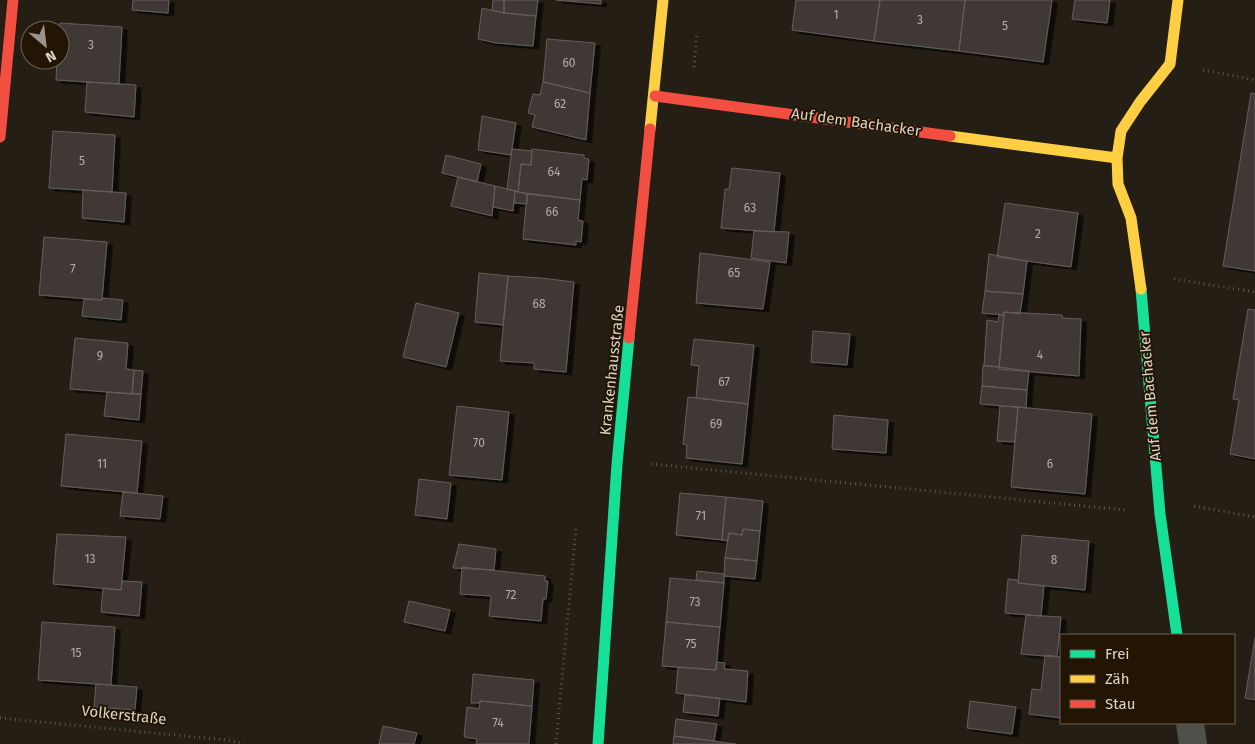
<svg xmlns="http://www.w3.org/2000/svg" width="1255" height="744" font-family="'Fira Sans',sans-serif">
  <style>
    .building { fill: #413936; stroke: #655e5b; filter: url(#shadow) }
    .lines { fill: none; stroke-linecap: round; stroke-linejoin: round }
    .path { stroke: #595750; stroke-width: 3; stroke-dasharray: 1 4; stroke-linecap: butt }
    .street { stroke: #4f5049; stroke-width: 28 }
    .fast { stroke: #16e098; stroke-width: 11 }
    .slow { stroke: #ffcf43; stroke-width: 11 }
    .jam { stroke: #f24e42; stroke-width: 11 }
    .labels { text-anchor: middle; stroke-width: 4; stroke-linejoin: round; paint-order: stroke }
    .number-label { font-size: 12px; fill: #b5ada4 }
    .street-label { font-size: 15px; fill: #dcd4c9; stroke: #221504 }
  </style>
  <defs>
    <filter id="shadow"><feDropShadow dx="5.5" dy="3" stdDeviation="0" flood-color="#0009"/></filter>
  </defs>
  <rect width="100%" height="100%" fill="#241e14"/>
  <path class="building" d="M 133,0 L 169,0 L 168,13 L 132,10 Z
    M 493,0 L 504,0 L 504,13 L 492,10 Z
    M 504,0 L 538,0 L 536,16 L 504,13 Z
    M 556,0 L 601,0 L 601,4 Z
    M 796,0 L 880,0 L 874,41 L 792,30 Z
    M 880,0 L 965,0 L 959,51 L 874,41 Z
    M 965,0 L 1052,0 L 1043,62 L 959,51 Z
    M 1075,0 L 1110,0 L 1107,23 L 1072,19 Z
    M 482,8 L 504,13 L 536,16 L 533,46 L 496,43 L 478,39 Z
    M 60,23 L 122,27 L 119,84 L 56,80 L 57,60 L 60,60 Z
    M 547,39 L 595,43 L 590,93 L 543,82 Z
    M 87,82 L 136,85 L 134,117 L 85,112 Z
    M 543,82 L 590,93 L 586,140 L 532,127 L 535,115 L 528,113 L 533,94 L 540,95 Z
    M 1251,93 L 1255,94 L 1255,271 L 1223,266 Z
    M 482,116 L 516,123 L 511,155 L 478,150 Z
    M 53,131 L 115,135 L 112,192 L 49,188 Z
    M 512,149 L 532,151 L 531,165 L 521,164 L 518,192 L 507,189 Z
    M 532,149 L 584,155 L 584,158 L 589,159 L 587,180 L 582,179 L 580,200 L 518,192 L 521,164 L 531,165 Z
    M 446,155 L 481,164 L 477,182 L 442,173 Z
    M 732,168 L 780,173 L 774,232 L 721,228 L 725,189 L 729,189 Z
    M 458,177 L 495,186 L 492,216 L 451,206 Z
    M 495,186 L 515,191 L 513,211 L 493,207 Z
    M 83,190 L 126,193 L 124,222 L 82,218 Z
    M 515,191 L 527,194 L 527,204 L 514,203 Z
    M 527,194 L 580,200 L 578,220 L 583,221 L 581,242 L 576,241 L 576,245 L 523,239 Z
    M 1005,203 L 1078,213 L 1071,267 L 997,257 Z
    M 754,231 L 789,232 L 786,263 L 751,258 Z
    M 44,237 L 107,242 L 102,300 L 39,295 Z
    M 700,253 L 770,262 L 763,309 L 696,303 Z
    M 989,254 L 1027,261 L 1023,294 L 985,291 Z
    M 479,273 L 508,276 L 503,325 L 475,322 Z
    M 508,276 L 541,278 L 574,282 L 566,372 L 534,369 L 534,363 L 500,361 Z
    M 985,291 L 1023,294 L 1020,314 L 1004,312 L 1004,315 L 982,313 Z
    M 102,298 L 123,300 L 121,320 L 82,316 L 84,299 L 102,300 Z
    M 416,303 L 459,313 L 446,367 L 403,357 Z
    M 1248,309 L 1255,310 L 1255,459 L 1230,454 L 1239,400 L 1233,399 Z
    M 1004,312 L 1062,315 L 1062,318 L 1081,319 L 1079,376 L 999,369 Z
    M 999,315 L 1004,315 L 999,367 L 984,366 L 987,320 L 998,322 Z
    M 813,331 L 850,334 L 847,365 L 811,362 Z
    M 75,338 L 128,343 L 126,369 L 134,370 L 132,394 L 70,389 Z
    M 694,339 L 754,345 L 748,404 L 696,398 L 699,366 L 691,365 Z
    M 983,365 L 1029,371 L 1027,390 L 982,386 Z
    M 134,370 L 143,371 L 141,394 L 132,394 Z
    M 982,386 L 1027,390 L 1026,408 L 980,404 Z
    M 107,392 L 141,394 L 139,420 L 104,416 Z
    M 688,397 L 748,404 L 742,464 L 686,458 L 687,445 L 683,444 Z
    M 457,406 L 509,412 L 502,480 L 449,475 Z
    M 1000,406 L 1018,407 L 1015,442 L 997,441 Z
    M 1018,407 L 1092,414 L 1085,494 L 1011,487 Z
    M 834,415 L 888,420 L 886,453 L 832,449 Z
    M 66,434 L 142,441 L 137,493 L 61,486 Z
    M 419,479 L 451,483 L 447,519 L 415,515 Z
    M 123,492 L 163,496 L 160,519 L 120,516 Z
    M 680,493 L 726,497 L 722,540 L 676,535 Z
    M 726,497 L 763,501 L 760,531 L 743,529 L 742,535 L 729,533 L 727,541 L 722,540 Z
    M 743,529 L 760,531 L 757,561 L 725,558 L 729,533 L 742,535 Z
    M 57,534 L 126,537 L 121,590 L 53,584 Z
    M 1022,535 L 1089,541 L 1085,590 L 1018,583 Z
    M 459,544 L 496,549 L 494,570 L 453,568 Z
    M 725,558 L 757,561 L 755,579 L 724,576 Z
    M 462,567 L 545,576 L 545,581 L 548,581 L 546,599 L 543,599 L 541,621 L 489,616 L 491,596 L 460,594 Z
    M 697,571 L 724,574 L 724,583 L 696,580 Z
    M 670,578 L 724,583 L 720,627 L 666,622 Z
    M 1008,579 L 1018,580 L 1018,583 L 1044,586 L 1041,616 L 1005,613 Z
    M 122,581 L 142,582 L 139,616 L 101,612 L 103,588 L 121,590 Z
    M 409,601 L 450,610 L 445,631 L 404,622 Z
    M 1026,615 L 1061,617 L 1057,657 L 1021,654 Z
    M 42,622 L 115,627 L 111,685 L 38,680 Z
    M 666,622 L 720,627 L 716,670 L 662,666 Z
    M 1255,638 L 1255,700 L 1245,698 Z
    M 1045,655 L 1061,657 L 1061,718 L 1029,714 L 1032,689 L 1041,690 Z
    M 716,662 L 725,663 L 724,669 L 748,671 L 746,702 L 676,693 L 678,667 L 716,670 Z
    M 473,674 L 534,680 L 532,706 L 480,701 L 480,703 L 471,703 Z
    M 96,684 L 137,687 L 135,710 L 94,707 Z
    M 685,695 L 720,698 L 718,716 L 683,712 Z
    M 480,701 L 532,706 L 529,744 L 476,744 L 477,739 L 464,737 L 467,707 L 479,709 Z
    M 970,701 L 1016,707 L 1012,734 L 967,728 Z
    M 676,719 L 717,724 L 714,741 L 674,736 Z
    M 383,726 L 417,733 L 414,744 L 379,744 Z
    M 674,736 L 714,741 L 736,744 L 673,744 Z"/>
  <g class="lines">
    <path class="path" d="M 694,67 L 697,33
      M 1203,70 L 1255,80
      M 1174,279 L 1255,292
      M 651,464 L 1125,510
      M 1194,506 L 1255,517
      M 0,718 L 226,740 L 244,744
      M 556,744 L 576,528"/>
    <path class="street" d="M 1190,723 L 1193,744"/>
    <path class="fast" d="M 1141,289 L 1160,514 L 1177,635
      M 598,744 L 617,464 L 629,338"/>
    <path class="slow" d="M 650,129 L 663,0
      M 950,136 L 1117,158
      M 1141,289 L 1131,218 L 1118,184 L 1117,158 L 1121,131 L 1140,102 L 1170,64 L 1178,0"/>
    <path class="jam" d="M 655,96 L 950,136
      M 0,137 L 13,0
      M 629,338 L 650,129"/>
  </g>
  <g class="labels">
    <g class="number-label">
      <text x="836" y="19">1</text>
      <text x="920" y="24">3</text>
      <text x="1005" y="30">5</text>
      <text x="91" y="49">3</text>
      <text x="569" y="67">60</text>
      <text x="560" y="108">62</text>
      <text x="82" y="165">5</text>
      <text x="554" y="176">64</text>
      <text x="750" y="212">63</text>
      <text x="552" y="216">66</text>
      <text x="1038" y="238">2</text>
      <text x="73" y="273">7</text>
      <text x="734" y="277">65</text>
      <text x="539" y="308">68</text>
      <text x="1040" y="359">4</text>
      <text x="100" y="360">9</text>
      <text x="724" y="386">67</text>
      <text x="716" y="428">69</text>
      <text x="479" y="447">70</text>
      <text x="102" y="468">11</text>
      <text x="1050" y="468">6</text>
      <text x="701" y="520">71</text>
      <text x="90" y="563">13</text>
      <text x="1054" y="564">8</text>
      <text x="511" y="599">72</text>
      <text x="695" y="606">73</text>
      <text x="691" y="648">75</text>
      <text x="76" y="657">15</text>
      <text x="498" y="727">74</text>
    </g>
    <g class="street-label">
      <text transform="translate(856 122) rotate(8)" y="5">Auf dem Bachacker</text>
      <text transform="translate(612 370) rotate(-84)" y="5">Krankenhausstraße</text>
      <text transform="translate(1150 396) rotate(-95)" y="5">Auf dem Bachacker</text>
      <text transform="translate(124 715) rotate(6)" y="5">Volkerstraße</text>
    </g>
  </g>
  <rect x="1060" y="634" width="175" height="90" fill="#221504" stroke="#6c6153"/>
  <rect x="1070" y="650" width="25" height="8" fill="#16e098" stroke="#6c6153"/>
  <text x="1105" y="659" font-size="15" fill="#dcd4c9">Frei</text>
  <rect x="1070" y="675" width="25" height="8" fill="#ffcf43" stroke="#6c6153"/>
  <text x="1105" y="684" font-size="15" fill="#dcd4c9">Zäh</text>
  <rect x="1070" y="700" width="25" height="8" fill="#f24e42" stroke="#6c6153"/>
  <text x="1105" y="709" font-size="15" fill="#dcd4c9">Stau</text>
  <g transform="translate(45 45) rotate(152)"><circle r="24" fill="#221504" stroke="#6c6153"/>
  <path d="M0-4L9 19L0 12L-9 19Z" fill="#9c948a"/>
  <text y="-8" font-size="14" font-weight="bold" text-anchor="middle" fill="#dcd4c9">N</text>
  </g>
</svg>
